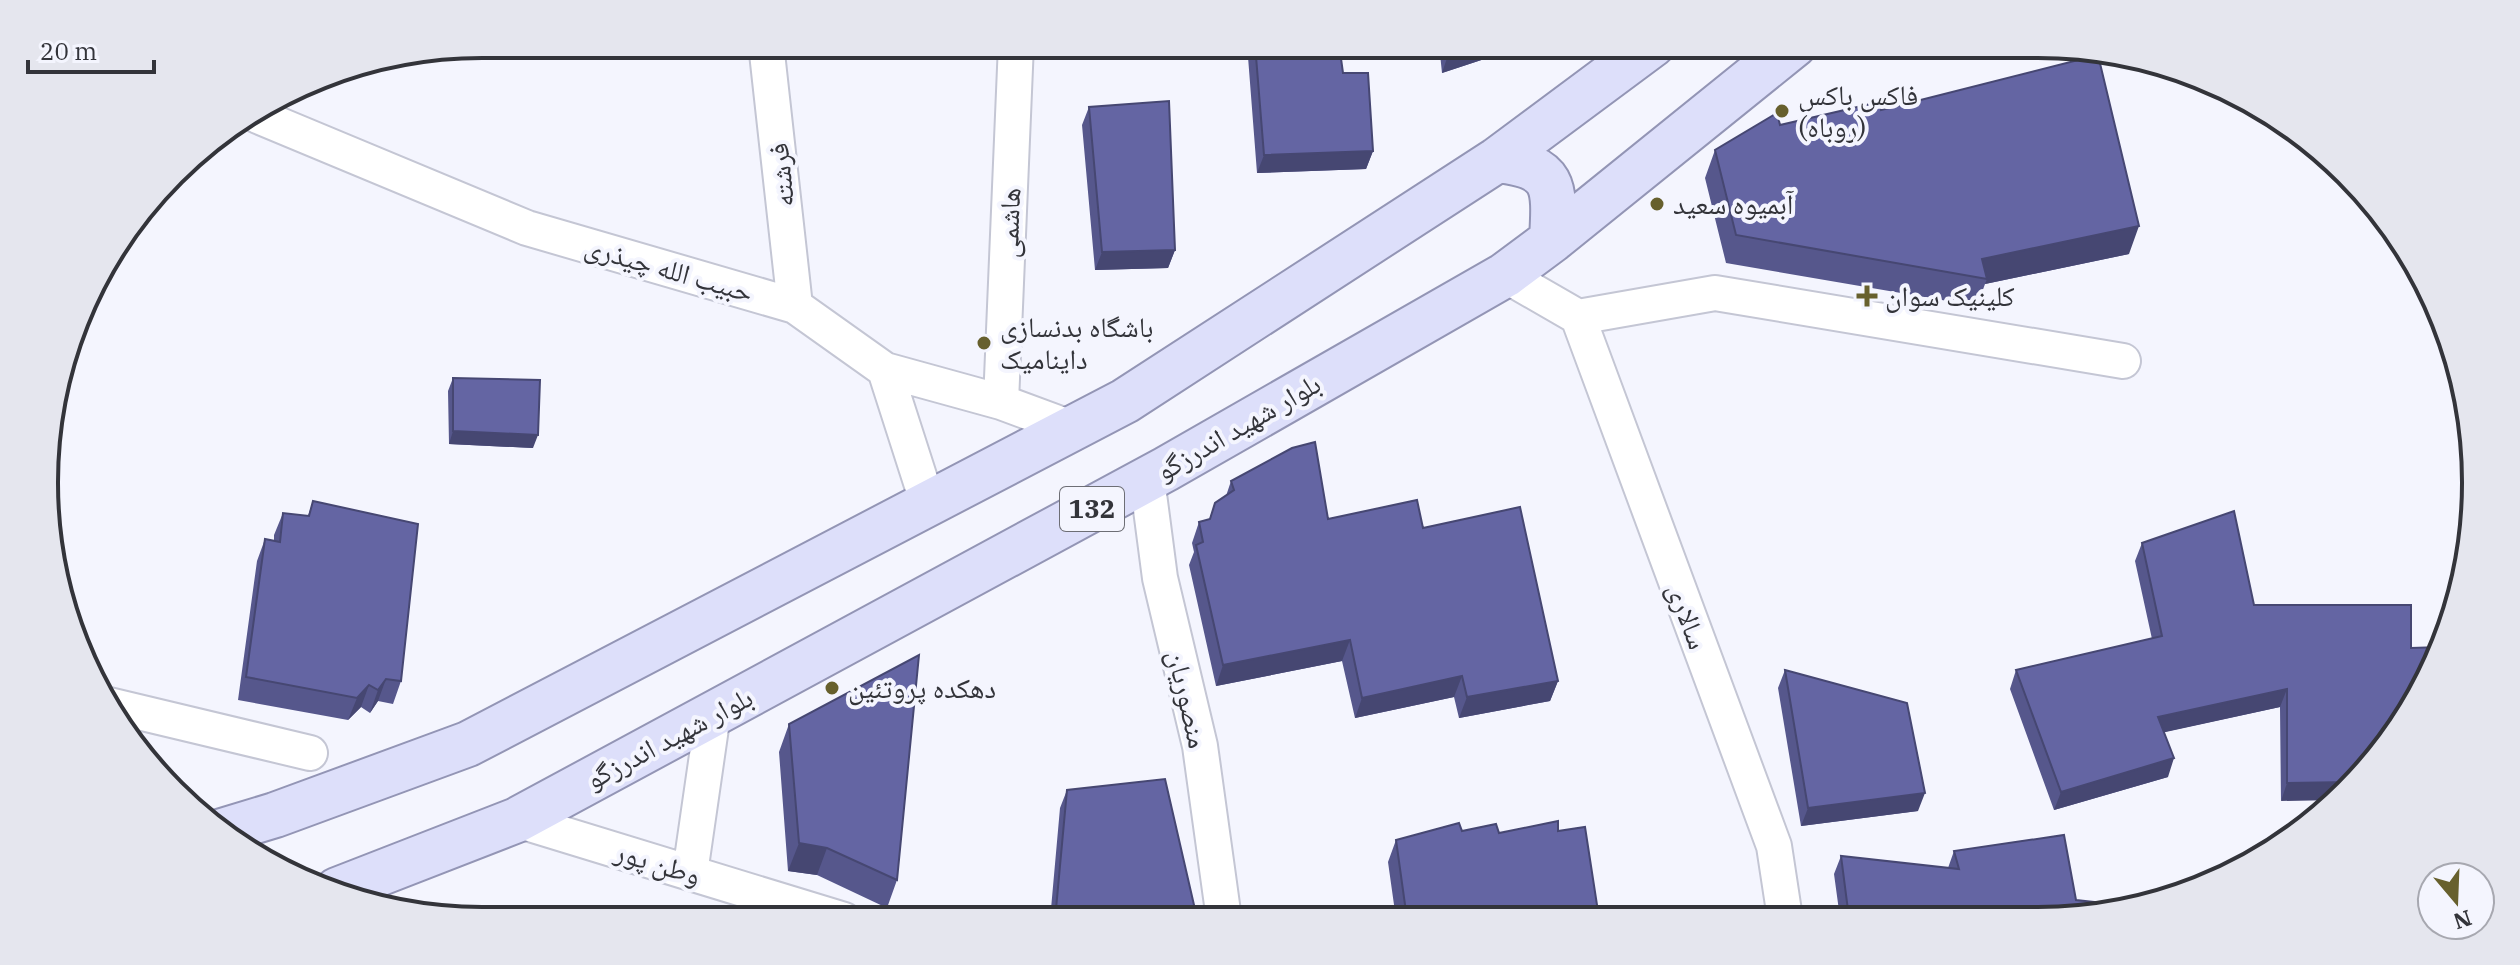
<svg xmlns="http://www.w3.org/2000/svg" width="2520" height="965" font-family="'IBM Plex Serif','Noto Naskh Arabic',serif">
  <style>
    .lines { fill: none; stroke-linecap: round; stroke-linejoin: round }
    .minor-casing { stroke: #c4c6d4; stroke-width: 38 }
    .primary-casing { stroke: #9395b5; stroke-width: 48 }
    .minor { stroke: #fff; stroke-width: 34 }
    .primary { stroke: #dddffa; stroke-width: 44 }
    .wall { fill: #56578c }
    .shaded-wall { fill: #464772 }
    .building { fill: #6465a3; stroke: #464772; stroke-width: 2 }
    .poi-dot { fill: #67602d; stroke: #f4f5fe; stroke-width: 3 }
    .labels { text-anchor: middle; stroke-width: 8; stroke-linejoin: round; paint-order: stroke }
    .shield { fill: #f4f5fe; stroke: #6d6e75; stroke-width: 2 }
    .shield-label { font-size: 26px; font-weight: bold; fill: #33343a }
    .poi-label { font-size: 28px; fill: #33343a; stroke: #f4f5fe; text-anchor: start }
    .street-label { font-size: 28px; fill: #33343a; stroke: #f4f5fe }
    .rim { fill: none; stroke: #33343a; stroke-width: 4 }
  </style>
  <rect width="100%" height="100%" fill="#f4f5fe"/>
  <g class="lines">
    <defs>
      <path id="minor" d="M 766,44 L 795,306
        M 258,116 L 527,228 L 795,306 L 885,370 L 1001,402 L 1074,429
        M 1505,275 L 1578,317 L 1774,846 L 1785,918
        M 1578,317 L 1715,293 L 2123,361
        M 885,370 L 928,504
        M 1001,402 L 1016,44
        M 1147,479 L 1160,578 L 1200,746 L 1224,919
        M 109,705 L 310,753
        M 517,820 L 844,920
        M 690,873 L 713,714"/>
      <path id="primary" d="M 1497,160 C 1557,167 1555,186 1552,240
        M 219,832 L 275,815 L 468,744 L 1125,401 L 1497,160 L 1653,44
        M 337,890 L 517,820 L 1166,469 L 1505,275 L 1552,240 L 1795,44"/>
    </defs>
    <use href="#minor" class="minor-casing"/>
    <use href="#primary" class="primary-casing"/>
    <use href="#minor" class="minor"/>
    <use href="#primary" class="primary"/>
  </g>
  <path class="wall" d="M 1247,44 L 1339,44 L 1343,73 L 1373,151 L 1366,169 L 1257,173 Z
    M 1439,44 L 1530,44 L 1442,73 Z
    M 1089,107 L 1175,250 L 1168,268 L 1095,270 L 1082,125 Z
    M 1881,110 L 2129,254 L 1985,284 L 1977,306 L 1726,263 L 1705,178 L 1715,150 L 1780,125 Z
    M 453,378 L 533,448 L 449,444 L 448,391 Z
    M 1231,481 L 1328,519 L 1423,528 L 1558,681 L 1550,701 L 1459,718 L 1454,697 L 1355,718 L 1342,661 L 1216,686 L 1189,565 L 1194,552 L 1192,543 L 1199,522 L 1209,520 L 1215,503 L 1226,496 Z
    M 313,501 L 401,681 L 393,704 L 378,701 L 370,713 L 361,707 L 348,720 L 238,700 L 257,561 L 265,539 L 274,541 L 274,535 L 283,513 L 308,516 Z
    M 2142,543 L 2254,605 L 2411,605 L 2281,801 L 2280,707 L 2164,732 L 2168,777 L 2054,810 L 2010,689 L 2016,670 L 2152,639 L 2135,561 Z
    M 1785,670 L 1918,811 L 1801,826 L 1778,688 Z
    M 789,724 L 897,880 L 887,908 L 817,875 L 788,871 L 779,752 Z
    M 1067,790 L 1197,918 L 1197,919 L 1050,920 L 1060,808 Z
    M 1462,831 L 1499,833 L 1558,831 L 1599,918 L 1686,918 L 1396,919 L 1388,862 L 1396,840 Z
    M 1954,851 L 2076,900 L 2095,917 L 1840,918 L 1834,874 L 1841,856 L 1948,868 Z"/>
  <path class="shaded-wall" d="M 1481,44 L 1530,44 L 1442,73 L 1448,55 Z
    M 1373,151 L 1366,169 L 1257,173 L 1264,155 Z
    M 2139,226 L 2129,254 L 1985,284 L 1987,279 L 1982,259 Z
    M 1175,250 L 1168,268 L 1095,270 L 1102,252 Z
    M 453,431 L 538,435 L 533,448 L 449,444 Z
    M 1350,640 L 1342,661 L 1216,686 L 1223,665 Z
    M 1462,676 L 1454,697 L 1355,718 L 1362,698 Z
    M 386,679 L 378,701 L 370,713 L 378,690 Z
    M 1558,681 L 1550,701 L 1459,718 L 1467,697 Z
    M 369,685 L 361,707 L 348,720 L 357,698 Z
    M 2287,689 L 2280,707 L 2152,735 L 2158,717 Z
    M 2174,758 L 2168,777 L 2054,810 L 2061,792 Z
    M 2351,782 L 2336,800 L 2281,801 L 2287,783 Z
    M 1925,793 L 1918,811 L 1801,826 L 1808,808 Z
    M 799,843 L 827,848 L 817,875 L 788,871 Z"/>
  <path class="building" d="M 1255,44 L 1339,44 L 1343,73 L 1368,73 L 1373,151 L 1264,155 Z
    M 1447,44 L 1481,44 L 1448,55 Z
    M 2098,55 L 2139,226 L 1982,259 L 1987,279 L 1736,235 L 1715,150 L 1777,113 L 1780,125 L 1879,102 L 1881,110 Z
    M 1169,101 L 1175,250 L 1102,252 L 1089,107 Z
    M 453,378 L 540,380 L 538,435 L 453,431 Z
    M 1315,442 L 1328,519 L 1417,500 L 1423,528 L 1520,507 L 1558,681 L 1467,697 L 1462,676 L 1362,698 L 1350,640 L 1223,665 L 1196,545 L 1203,542 L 1199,522 L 1210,519 L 1215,503 L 1234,490 L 1231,481 L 1292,448 Z
    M 313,501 L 418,524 L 401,681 L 386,679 L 378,690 L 369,685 L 357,698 L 246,677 L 265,539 L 280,542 L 283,513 L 309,516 Z
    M 2234,511 L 2254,605 L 2411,605 L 2411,648 L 2440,647 L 2417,702 L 2351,782 L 2287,783 L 2287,689 L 2158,717 L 2174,758 L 2061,792 L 2016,670 L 2162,636 L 2142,543 Z
    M 919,655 L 897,880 L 827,848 L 799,843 L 789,724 Z
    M 1785,670 L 1907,703 L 1925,793 L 1808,808 Z
    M 1165,779 L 1197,918 L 1192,919 L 1055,920 L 1067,790 Z
    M 1558,821 L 1558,831 L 1585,827 L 1599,918 L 1685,907 L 1686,918 L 1407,919 L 1396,840 L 1459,823 L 1462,831 L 1496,824 L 1499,833 Z
    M 2064,835 L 2076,900 L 2131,906 L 2095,917 L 1849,918 L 1841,856 L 1959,869 L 1954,851 Z
    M 415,908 L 510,910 L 509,921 L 482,921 L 413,912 Z"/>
  <g class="poi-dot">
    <circle cx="1782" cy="111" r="8"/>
    <circle cx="1657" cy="204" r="8"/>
    <path d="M1863 284h8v8h8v8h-8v8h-8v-8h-8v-8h8z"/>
    <circle cx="984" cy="343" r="8"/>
    <circle cx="832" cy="688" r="8"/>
  </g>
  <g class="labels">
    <rect class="shield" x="1060" y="487" width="64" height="44" rx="6"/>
    <g class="shield-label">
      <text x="1092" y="518">132</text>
    </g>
    <g class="poi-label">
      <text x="1798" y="105">فاکس باکس<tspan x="1798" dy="32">(روباه)</tspan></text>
      <text x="1673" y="214">آبمیوه سعید</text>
      <text x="1885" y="306">کلینیک سوان</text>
      <text x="1000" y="337">باشگاه بدنسازی<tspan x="1000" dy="32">داینامیک</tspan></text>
      <text x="848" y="698">دهکده پروتئین</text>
    </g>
    <g class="street-label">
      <text transform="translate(781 175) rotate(-96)" y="10">فرشته</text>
      <text transform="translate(1009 223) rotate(-88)" y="10">هاشمی</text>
      <text transform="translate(669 269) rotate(16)" y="10">حبیب الله چیذری</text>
      <text transform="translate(1238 427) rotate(-30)" y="10">بلوار شهید اندرزگو</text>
      <text transform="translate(1688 616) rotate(70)" y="10">سالاری</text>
      <text transform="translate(1188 699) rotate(77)" y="10">منصوریان</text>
      <text transform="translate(669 738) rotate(-28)" y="10">بلوار شهید اندرزگو</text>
      <text transform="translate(658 863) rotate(17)" y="10">وطن پور</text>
    </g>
  </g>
  <path d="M0 0H2520V965H0ZM482 58H2038A424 424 0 0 1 2462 482V483A424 424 0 0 1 2038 907H482A424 424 0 0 1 58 483V482A424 424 0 0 1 482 58Z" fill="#e5e6ee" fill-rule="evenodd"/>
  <path class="rim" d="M482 58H2038A424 424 0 0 1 2462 482V483A424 424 0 0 1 2038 907H482A424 424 0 0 1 58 483V482A424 424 0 0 1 482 58Z"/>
  <g transform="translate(2456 901) rotate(161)"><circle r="38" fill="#f4f5fe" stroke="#a7a8b0" stroke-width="2"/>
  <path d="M0-6L14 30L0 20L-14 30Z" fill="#67602d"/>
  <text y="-12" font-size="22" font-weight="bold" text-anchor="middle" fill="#33343a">N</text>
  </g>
  <path d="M28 60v12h126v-12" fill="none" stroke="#33343a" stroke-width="4"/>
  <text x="40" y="60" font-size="24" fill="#33343a" stroke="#f4f5fe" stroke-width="6" paint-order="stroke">20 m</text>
</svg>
